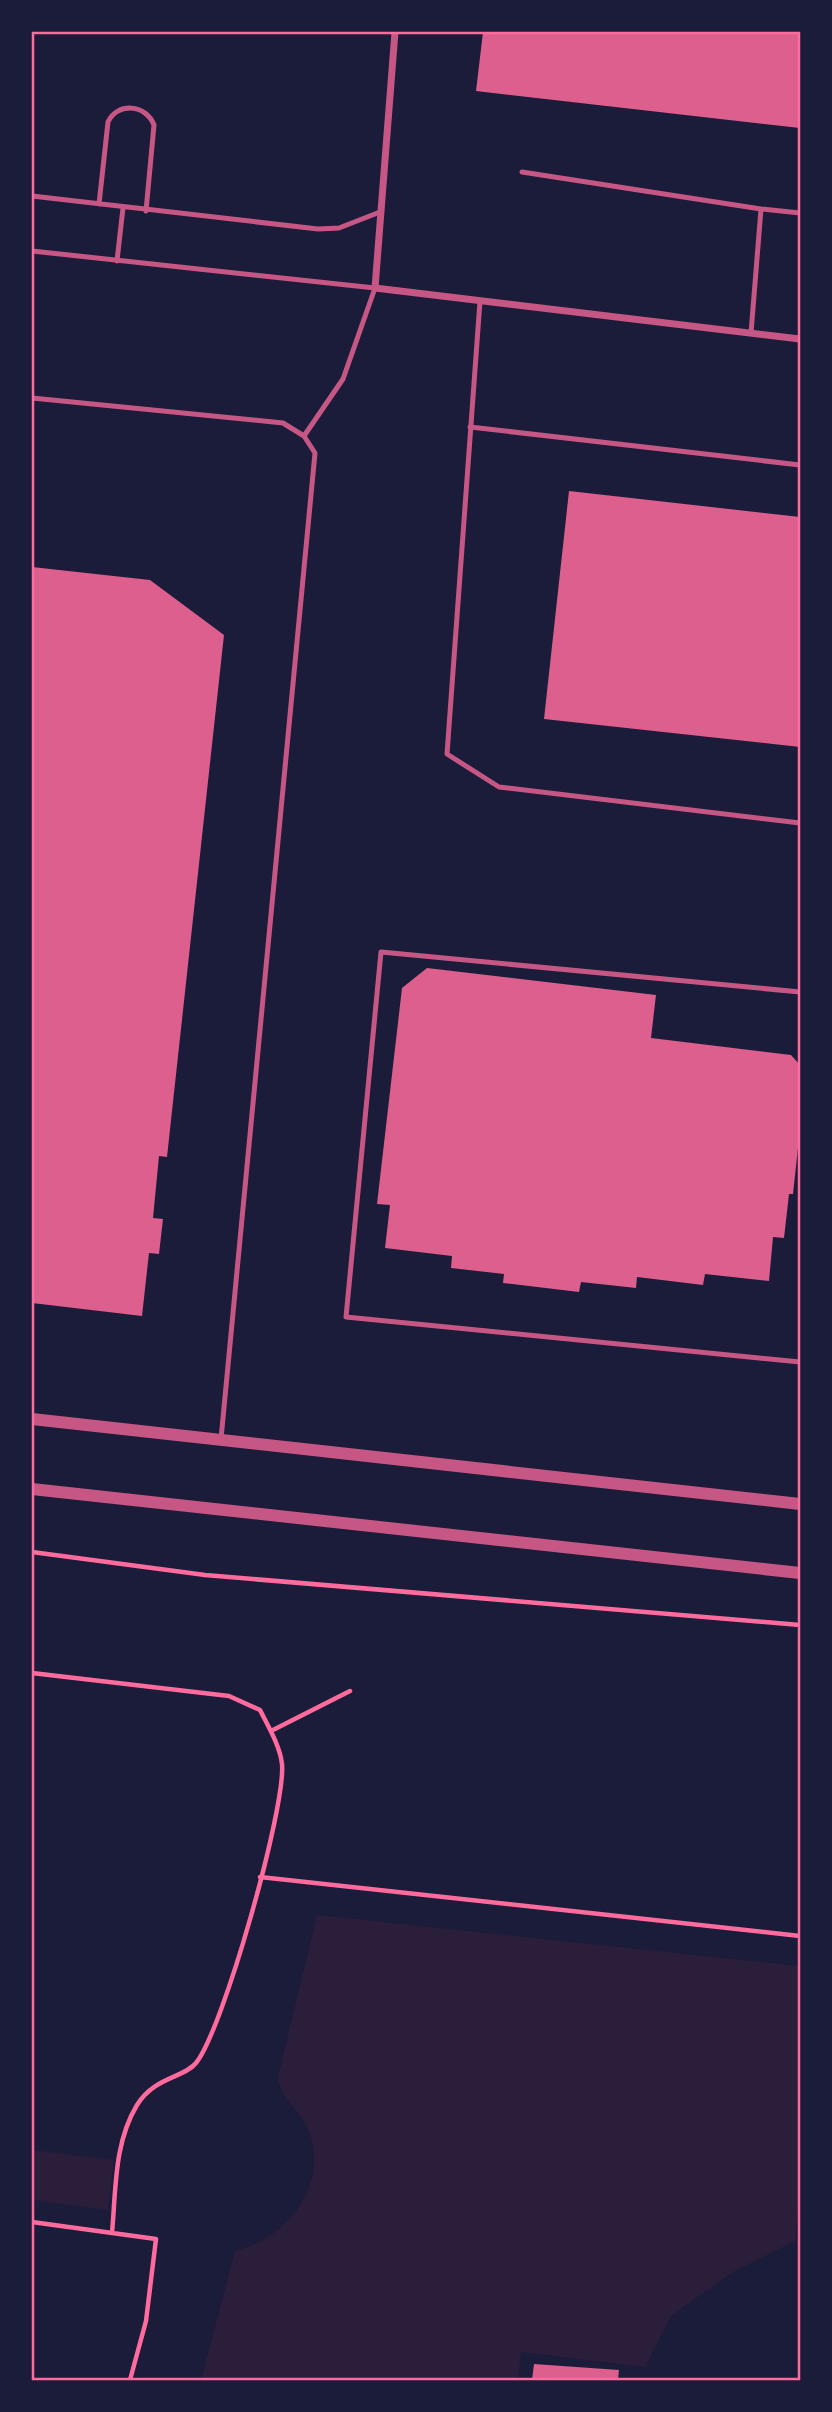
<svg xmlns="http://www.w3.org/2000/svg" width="832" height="2412" font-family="Literata,serif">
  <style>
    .green { fill: #2a1e3b }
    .building { fill: #dd5f8e }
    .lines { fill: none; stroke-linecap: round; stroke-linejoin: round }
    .path { stroke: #ff6b9d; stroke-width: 4.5 }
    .service { stroke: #c65784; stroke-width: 5 }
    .minor { stroke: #c65784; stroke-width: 7 }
    .tertiary { stroke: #c65784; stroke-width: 12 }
    .neatline { fill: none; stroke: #ff6b9d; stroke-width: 2.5 }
  </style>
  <rect width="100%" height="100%" fill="#1b1b3a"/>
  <path class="green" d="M 317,1915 L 800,1966 L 800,2189 L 795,2241 L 733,2272 L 671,2316 L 645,2367 L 521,2352 L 518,2380 L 201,2380 L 235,2251 C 288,2238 332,2183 307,2127 C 299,2107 280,2100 278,2077 Z
    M 32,2150 L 114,2160 L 108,2210 L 32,2200 Z"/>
  <path class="building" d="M 483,32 L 800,32 L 800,128 L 476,91 Z
    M 569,491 L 800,517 L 800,747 L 544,719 Z
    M 32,567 L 150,580 L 224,635 L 167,1157 L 159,1156 L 153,1218 L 163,1219 L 159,1254 L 149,1253 L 142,1316 L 32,1303 Z
    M 427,968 L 656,995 L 651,1038 L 791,1055 L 800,1065 L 800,1129 L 793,1194 L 789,1194 L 784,1238 L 773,1237 L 769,1281 L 705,1274 L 703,1285 L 637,1277 L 636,1288 L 581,1282 L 579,1292 L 503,1283 L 504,1274 L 451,1268 L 452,1256 L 385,1248 L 390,1205 L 377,1204 L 402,988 Z
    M 534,2364 L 619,2370 L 618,2380 L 532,2380 Z"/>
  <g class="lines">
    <path class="path" d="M 32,1552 L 205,1575 L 800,1625
      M 32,1673 L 229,1696 L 260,1710 C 268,1726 280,1746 282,1764 C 286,1807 223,2030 196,2063 C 184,2078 154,2077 137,2105 C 114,2143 116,2189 112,2233
      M 271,1731 L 350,1691
      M 260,1877 L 800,1936
      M 32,2222 L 156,2239 L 146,2321 L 130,2380"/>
    <path class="service" d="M 522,172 L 761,209
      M 32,196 L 318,229 L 339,228 L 380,212
      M 99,204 L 108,122 C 117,102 146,104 154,125 L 146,211
      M 32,251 L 375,288 L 343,379 L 304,436
      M 117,261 L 123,208
      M 480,301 L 447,754 L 499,787 L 800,823
      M 751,333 L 761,209 L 800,213
      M 32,398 L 283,423 L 304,436 L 315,453 L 221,1439
      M 470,427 L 800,465
      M 800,992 L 381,952 L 346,1317 L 800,1362"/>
    <path class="minor" d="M 395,32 L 375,288 L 800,339"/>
    <path class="tertiary" d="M 32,1419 L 800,1504
      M 32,1489 L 800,1573"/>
  </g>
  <rect width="832" height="2412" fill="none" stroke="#1b1b3a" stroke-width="66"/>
  <rect x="33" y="33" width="766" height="2346" class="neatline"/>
</svg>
